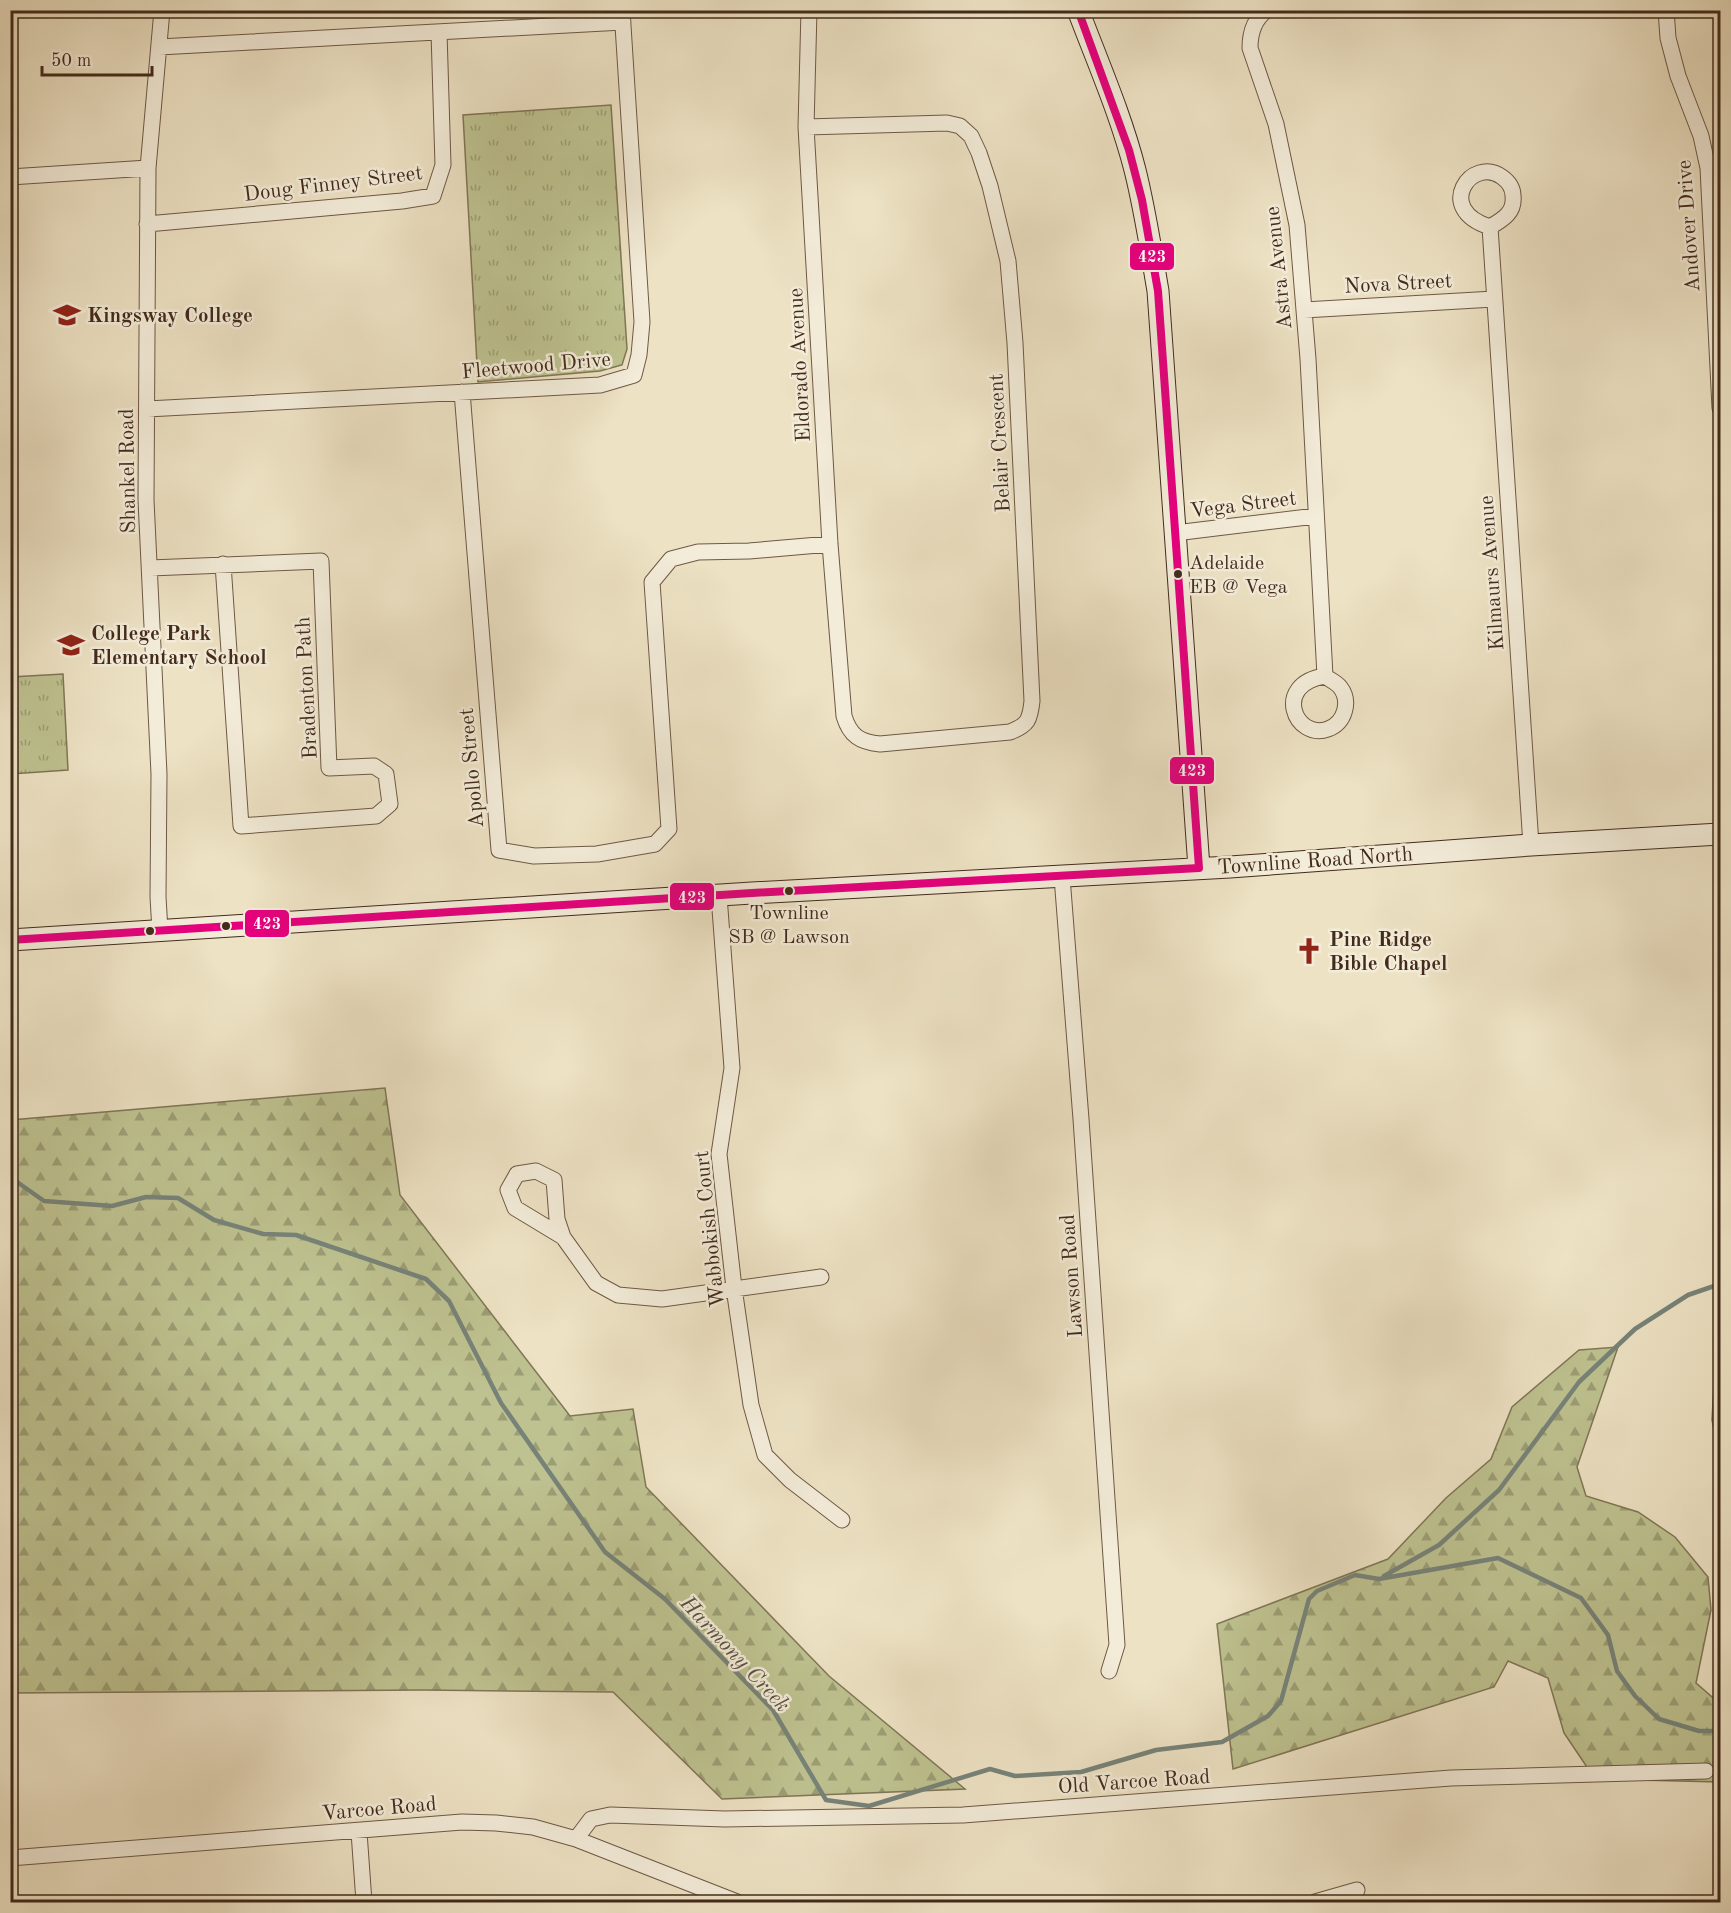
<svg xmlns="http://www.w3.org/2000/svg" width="1731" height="1913" font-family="'Old Standard TT',serif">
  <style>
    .forest { fill: url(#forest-firs); stroke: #807656; stroke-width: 1.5 }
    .park { fill: url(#park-tufts); stroke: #807656; stroke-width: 1.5 }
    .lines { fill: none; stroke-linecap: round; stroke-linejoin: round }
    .stream { stroke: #778379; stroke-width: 4.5 }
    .minor-casing { stroke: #6e5945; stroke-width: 17 }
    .secondary-casing { stroke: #432b1b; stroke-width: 23 }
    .minor { stroke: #f3ecd9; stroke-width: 15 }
    .secondary { stroke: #f3ecd9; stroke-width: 21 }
    .bus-1-casing { stroke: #f3ecd9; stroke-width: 12 }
    .bus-1 { stroke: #e5007d; stroke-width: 8 }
    .bus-dot { fill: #432b1b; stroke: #f3ecd9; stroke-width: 2 }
    .labels { text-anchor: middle; stroke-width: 5; stroke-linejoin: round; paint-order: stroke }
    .bus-label { font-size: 20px; fill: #432b1b; stroke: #f3ecd9; text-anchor: start }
    .street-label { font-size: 21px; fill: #432b1b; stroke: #f3ecd9 }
    .poi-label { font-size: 21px; font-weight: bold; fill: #432b1b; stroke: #f3ecd9; text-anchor: start }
    .water-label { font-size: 22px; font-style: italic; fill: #585042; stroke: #f3ecd9 }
    .line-badge { stroke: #f3ecd9; stroke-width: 2 }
    .badge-label { font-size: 16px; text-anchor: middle; font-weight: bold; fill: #fff }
  </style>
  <defs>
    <pattern id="forest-firs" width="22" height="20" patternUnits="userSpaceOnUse" patternTransform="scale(1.5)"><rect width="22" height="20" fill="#bec290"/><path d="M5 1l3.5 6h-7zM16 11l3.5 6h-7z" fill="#9c9e75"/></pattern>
    <pattern id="park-tufts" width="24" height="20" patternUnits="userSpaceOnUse" patternTransform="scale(1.5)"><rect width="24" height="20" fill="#bec290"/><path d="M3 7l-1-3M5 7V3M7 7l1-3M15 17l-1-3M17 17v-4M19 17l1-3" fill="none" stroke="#9c9e75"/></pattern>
  </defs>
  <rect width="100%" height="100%" fill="#ede2c4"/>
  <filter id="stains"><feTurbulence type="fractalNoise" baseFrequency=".00333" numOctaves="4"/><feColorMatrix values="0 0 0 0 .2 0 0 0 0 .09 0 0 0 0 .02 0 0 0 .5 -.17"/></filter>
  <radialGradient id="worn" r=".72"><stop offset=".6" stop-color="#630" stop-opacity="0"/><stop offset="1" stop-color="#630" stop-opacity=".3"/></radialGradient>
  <path class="forest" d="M 385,1088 L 400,1195 L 570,1416 L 633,1409 L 646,1487 L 829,1676 L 965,1789 L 722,1799 L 613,1692 L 423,1690 L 11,1693 L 11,1120 Z
    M 1720,1309 L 1720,1461 L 1712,1420 L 1718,1311 Z
    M 1618,1347 L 1577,1467 L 1586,1496 L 1638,1512 L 1675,1537 L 1708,1577 L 1711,1610 L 1696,1683 L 1718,1702 L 1720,1701 L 1720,1782 L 1595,1779 L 1564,1733 L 1548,1678 L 1508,1661 L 1494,1687 L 1233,1769 L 1217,1624 L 1388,1559 L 1446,1498 L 1491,1459 L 1512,1407 L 1579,1350 Z"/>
  <path class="park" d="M 611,105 L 627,349 L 622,365 L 600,371 L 478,382 L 463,115 Z
    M 63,674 L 68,770 L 11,774 L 11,677 Z"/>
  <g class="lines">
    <path class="stream" d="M 10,1177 L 44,1201 L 112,1206 L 146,1197 L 178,1198 L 214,1220 L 263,1234 L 296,1235 L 426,1279 L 449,1301 L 501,1403 L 605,1552 L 665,1599 L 773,1710 L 826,1800 L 869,1806 L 990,1769 L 1015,1776 L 1081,1772 L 1156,1750 L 1222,1742 L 1268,1716 L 1281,1701 L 1309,1599 L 1317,1591 L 1355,1575 L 1379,1579 L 1498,1558 L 1581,1598 L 1608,1635 L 1617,1671 L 1635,1696 L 1659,1719 L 1699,1731 L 1720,1731
      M 1384,1576 L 1439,1545 L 1499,1490 L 1579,1382 L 1635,1329 L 1688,1295 L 1720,1284"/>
    <defs>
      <path id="minor" d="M 1267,10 C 1254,19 1250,32 1250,48 L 1276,124 L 1297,225 L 1308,359 L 1325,676 C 1330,680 1336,682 1340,687 C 1351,701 1345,723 1328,729 C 1295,741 1272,684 1325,676
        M 1666,10 L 1668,38 L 1678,76 L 1701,136 L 1708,168 L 1720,408
        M 159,47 L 623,22
        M 806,127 L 947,123 L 960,126 L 971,136 L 979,153 L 990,186 L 1008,261 L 1015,343 L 1032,701 C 1030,720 1028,725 1010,732 L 880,744 C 860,742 850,736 844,716 L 830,544 L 806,127 L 809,10
        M 10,177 L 148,168
        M 147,224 L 402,201 L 433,196 L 443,165 L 439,32
        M 1490,227 C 1433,209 1472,155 1502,177 C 1509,182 1513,189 1513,196 C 1515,213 1502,220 1490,227 L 1531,845
        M 1304,310 L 1494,299
        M 462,392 L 499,850 L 534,856 L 597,854 L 655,844 L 669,829 L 652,582 L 671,559 L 698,552 L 749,551 L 830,544
        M 147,409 L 600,385 L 634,375 L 639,355 L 642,322 L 622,10
        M 1175,533 L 1316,516
        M 150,568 L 321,561 L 329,768 L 374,766 L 386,774 L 390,804 L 376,816 L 241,826 L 223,564
        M 1062,877 L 1081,1119 L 1117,1645 L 1109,1671
        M 719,896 L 732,1068 L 719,1154 L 734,1288 L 751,1405 L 765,1455 L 790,1480 L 842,1520
        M 160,931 L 158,897 L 159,774 L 146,500 L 148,168 L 162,10
        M 563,1237 L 515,1208 L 508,1190 L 517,1174 L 536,1171 L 554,1180 L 557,1219 L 563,1237 L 596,1283 L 618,1295 L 662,1299 L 821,1277
        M 359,1832 L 364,1902
        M 576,1839 L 591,1819 L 610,1815 L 725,1819 L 963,1815 L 1451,1778 L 1706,1771
        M 10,1858 L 462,1822 L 496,1823 L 533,1827 L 576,1839 L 737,1902
        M 1315,1902 L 1357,1890"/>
      <path id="secondary" d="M 1078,10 C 1098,63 1121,115 1135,170 C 1145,210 1151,250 1158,291 L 1199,868
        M 10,940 L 752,893 L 1230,867 L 1531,845 L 1720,834"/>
    </defs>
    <use href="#minor" class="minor-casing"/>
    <use href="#secondary" class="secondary-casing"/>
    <use href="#minor" class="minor"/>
    <use href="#secondary" class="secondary"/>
    <defs>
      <path id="bus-1" d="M 10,940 L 752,893 L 1199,868 L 1158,291 L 1142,200 L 1129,150 L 1078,10"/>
    </defs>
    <use href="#bus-1" class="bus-1-casing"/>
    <use href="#bus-1" class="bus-1"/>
  </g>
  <defs>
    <symbol id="school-bare" viewBox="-9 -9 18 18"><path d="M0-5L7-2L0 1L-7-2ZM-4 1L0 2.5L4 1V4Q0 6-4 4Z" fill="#8f2418" stroke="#f3ecd9" stroke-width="2.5" paint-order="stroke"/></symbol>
    <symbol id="church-bare" viewBox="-9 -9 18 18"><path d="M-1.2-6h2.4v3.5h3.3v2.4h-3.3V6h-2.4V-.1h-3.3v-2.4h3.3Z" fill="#8f2418" stroke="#f3ecd9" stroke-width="2.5" paint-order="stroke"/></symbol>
  </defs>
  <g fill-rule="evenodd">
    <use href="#school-bare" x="48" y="296" width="38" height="38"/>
    <use href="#school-bare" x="52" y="626" width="38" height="38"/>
    <use href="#church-bare" x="1290" y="932" width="38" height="38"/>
  </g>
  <g class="bus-dot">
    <circle cx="1178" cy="574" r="5"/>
    <circle cx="789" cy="891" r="5"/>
    <circle cx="226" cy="926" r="5"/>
    <circle cx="150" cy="931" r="5"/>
  </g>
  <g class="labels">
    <g class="bus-label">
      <text x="1189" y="569">Adelaide<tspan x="1189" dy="24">EB @ Vega</tspan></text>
      <text x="789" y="919" text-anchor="middle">Townline<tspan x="789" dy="24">SB @ Lawson</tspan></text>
    </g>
    <g class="street-label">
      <text transform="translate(333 183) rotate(-7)" y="7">Doug Finney Street</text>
      <text transform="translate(1688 226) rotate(-94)" y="7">Andover Drive</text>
      <text transform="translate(1278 268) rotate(-96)" y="7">Astra Avenue</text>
      <text transform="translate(1398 283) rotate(-3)" y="7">Nova Street</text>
      <text transform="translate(536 365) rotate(-5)" y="7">Fleetwood Drive</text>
      <text transform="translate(799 365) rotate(-93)" y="7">Eldorado Avenue</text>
      <text transform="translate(999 443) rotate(-93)" y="7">Belair Crescent</text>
      <text transform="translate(127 471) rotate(-91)" y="7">Shankel Road</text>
      <text transform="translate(1243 504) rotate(-7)" y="7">Vega Street</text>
      <text transform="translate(1491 573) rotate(-94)" y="7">Kilmaurs Avenue</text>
      <text transform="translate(306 688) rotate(-93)" y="7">Bradenton Path</text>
      <text transform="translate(471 768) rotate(-95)" y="7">Apollo Street</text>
      <text transform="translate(1315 860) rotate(-4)" y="7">Townline Road North</text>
      <text transform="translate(709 1229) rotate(-96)" y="7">Wabbokish Court</text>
      <text transform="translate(1071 1276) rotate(-94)" y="7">Lawson Road</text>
      <text transform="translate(1134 1781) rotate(-4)" y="7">Old Varcoe Road</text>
      <text transform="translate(379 1808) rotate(-5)" y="7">Varcoe Road</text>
    </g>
    <g class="poi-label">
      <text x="87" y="322">Kingsway College</text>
      <text x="91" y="640">College Park<tspan x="91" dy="24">Elementary School</tspan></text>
      <text x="1329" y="946">Pine Ridge<tspan x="1329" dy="24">Bible Chapel</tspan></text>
    </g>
    <g class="water-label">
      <text transform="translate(736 1653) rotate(47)" y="8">Harmony Creek</text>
    </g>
  </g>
  <g class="line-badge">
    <rect x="1129" y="242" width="46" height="29" rx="6" fill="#e5007d"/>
    <rect x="1169" y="756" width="46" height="29" rx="6" fill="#e5007d"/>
    <rect x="669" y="882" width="46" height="29" rx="6" fill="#e5007d"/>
    <rect x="244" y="909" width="46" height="29" rx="6" fill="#e5007d"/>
  </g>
  <g class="badge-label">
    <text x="1152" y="262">423</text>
    <text x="1192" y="776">423</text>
    <text x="692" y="903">423</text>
    <text x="267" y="929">423</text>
  </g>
  <rect width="1731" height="1913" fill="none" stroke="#ede2c4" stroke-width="36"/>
  <rect x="12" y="12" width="1707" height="1889" fill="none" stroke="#432b1b" stroke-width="3"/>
  <rect x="18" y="18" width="1695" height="1877" fill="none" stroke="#432b1b" stroke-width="1.5"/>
  <path d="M42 66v9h110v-9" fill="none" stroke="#432b1b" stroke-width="3"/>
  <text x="51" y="66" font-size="18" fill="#432b1b" stroke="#f3ecd9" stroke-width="4.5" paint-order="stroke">50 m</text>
  <rect width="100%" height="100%" filter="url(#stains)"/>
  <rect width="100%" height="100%" fill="url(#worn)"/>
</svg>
